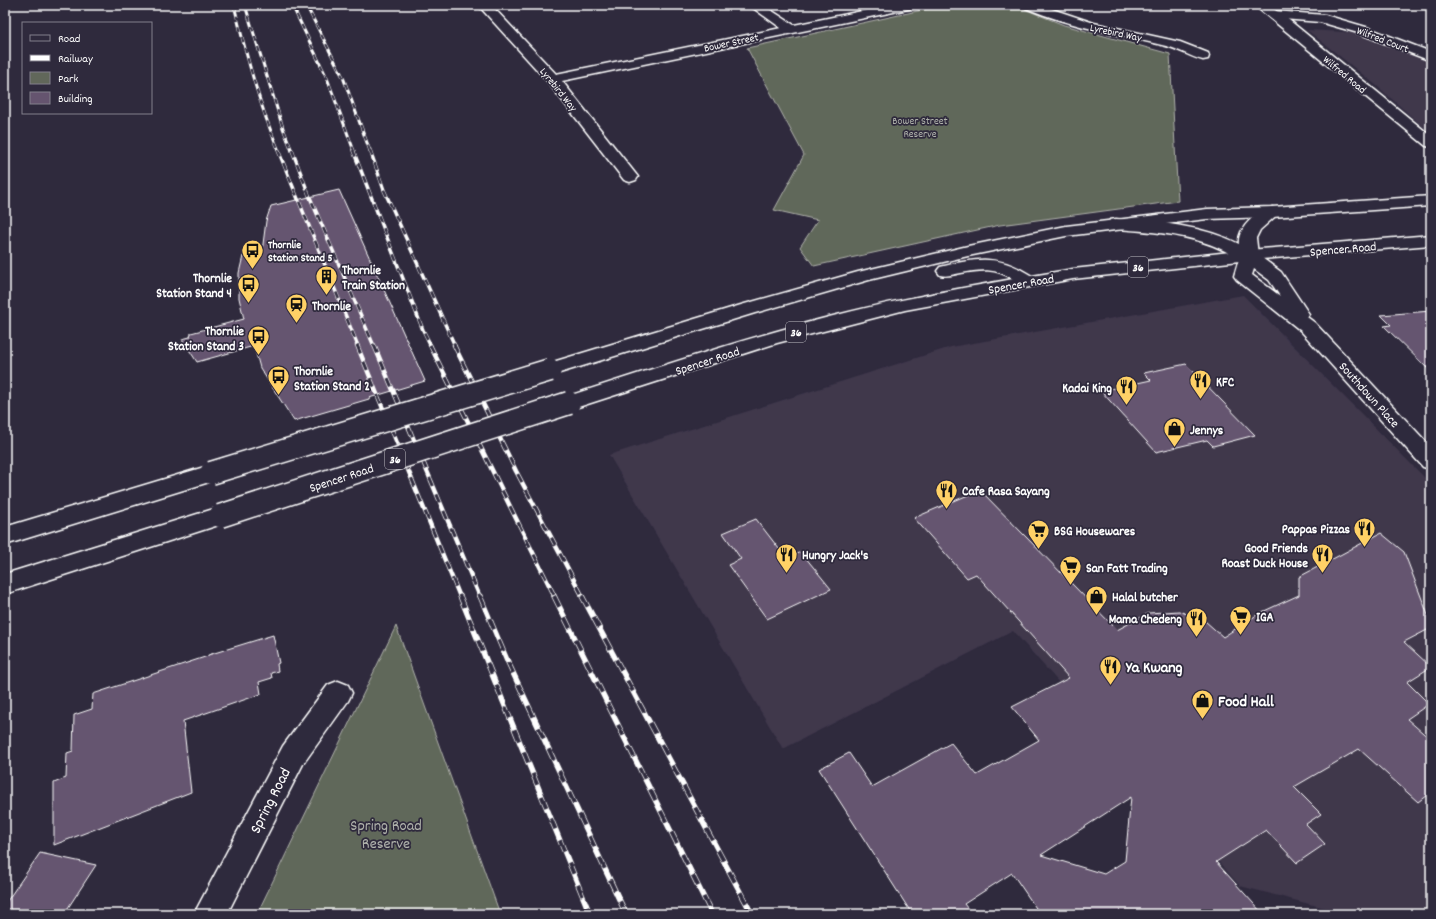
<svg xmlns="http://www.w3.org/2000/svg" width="1436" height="919" font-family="Dekko,sans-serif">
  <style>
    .built { fill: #3f374c }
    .green { fill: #61675a; stroke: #b0b3ac }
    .building { fill: #65546f; stroke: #fff; fill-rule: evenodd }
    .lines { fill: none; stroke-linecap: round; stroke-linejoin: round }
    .minor-casing { stroke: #fff; stroke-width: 3 }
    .major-casing { stroke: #fff; stroke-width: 3 }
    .minor { fill: #2f2a3d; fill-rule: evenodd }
    .major { fill: #2f2a3d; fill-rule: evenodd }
    .rail-far3-casing { stroke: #fff; stroke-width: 3 }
    .rail-far2-casing { stroke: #fff; stroke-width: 3.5 }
    .rail-far1-casing { stroke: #fff; stroke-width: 4.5 }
    .rail-casing { stroke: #fff; stroke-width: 5.5 }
    .rail-far3 { stroke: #2f2a3d; stroke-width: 2; stroke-dasharray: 5.5; stroke-linecap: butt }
    .rail-far2 { stroke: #2f2a3d; stroke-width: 2.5; stroke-dasharray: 7; stroke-linecap: butt }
    .rail-far1 { stroke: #2f2a3d; stroke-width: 3; stroke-dasharray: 9; stroke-linecap: butt }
    .rail { stroke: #2f2a3d; stroke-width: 4; stroke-dasharray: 12; stroke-linecap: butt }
    .major-bridge-casing { stroke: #fff; stroke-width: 25; stroke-linecap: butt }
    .major-bridge { stroke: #2f2a3d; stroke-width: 22 }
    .labels { text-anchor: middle; stroke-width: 3.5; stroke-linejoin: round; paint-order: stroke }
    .far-street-label { font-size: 11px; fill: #fff; stroke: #2f2a3d }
    .far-park-label { font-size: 11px; fill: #b0b3ac; stroke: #2f2a3d }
    .far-poi-label { font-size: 11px; font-weight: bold; fill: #fff; stroke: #2f2a3d; text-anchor: start }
    .shield { fill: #2f2a3d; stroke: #c1bfc5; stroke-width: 1 }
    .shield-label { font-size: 12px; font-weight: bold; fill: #fff }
    .street-label { font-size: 13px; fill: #fff; stroke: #2f2a3d }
    .poi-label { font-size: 13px; font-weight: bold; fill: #fff; stroke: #2f2a3d; text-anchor: start }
    .near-poi-label { font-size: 16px; font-weight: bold; fill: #fff; stroke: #2f2a3d; text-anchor: start }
    .near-street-label { font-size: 16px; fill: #fff; stroke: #2f2a3d }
    .near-park-label { font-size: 16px; fill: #b0b3ac; stroke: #2f2a3d }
  </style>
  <rect width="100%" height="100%" fill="#2f2a3d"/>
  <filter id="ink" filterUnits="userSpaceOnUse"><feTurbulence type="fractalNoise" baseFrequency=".025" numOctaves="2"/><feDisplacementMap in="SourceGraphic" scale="8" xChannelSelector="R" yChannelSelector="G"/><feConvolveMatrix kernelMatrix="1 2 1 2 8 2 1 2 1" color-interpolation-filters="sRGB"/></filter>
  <g filter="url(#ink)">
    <path class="built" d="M 1307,30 L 1362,33 L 1431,62 L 1431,134 L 1377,86 Z
      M 1243,295 L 1431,484 L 1431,914 L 1348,914 L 1240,886 L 1013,631 L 783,749 L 609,455 L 951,347 Z"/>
    <path class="green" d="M 945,5 L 1014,5 L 1064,25 L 1170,54 L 1178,201 L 1000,225 L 814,266 L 800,247 L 818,220 L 774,210 L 804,155 L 747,48 Z
      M 396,626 L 500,914 L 257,914 Z"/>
    <path class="building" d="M 339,190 L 425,381 L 369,398 L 369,399 L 294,421 L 260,368 L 254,346 L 197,362 L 182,339 L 190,337 L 191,333 L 244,319 L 239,298 L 239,273 L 243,256 L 262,252 L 266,221 L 271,206 Z
      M 1431,311 L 1431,372 L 1384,326 L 1391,325 L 1381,315 Z
      M 1186,364 L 1255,435 L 1213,446 L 1207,440 L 1156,452 L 1101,391 L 1151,380 L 1144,373 Z
      M 980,490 L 1117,630 L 1149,613 L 1179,611 L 1205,621 L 1223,637 L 1260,613 L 1299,595 L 1299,577 L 1381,533 L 1404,552 L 1431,623 L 1431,628 L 1404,642 L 1431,667 L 1407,682 L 1429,704 L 1407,719 L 1431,740 L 1431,792 L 1418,802 L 1359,749 L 1294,787 L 1321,814 L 1306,824 L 1325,844 L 1297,863 L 1266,830 L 1216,862 L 1263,914 L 1040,914 L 1012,873 L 964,904 L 972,914 L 912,914 L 819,769 L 849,753 L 872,787 L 951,743 L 977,775 L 1039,740 L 1012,707 L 1069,678 L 976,574 L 967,578 L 914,518 ZM 1131,797 L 1125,861 L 1104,874 L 1041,855 Z
      M 756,519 L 786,558 L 801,552 L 831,589 L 767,619 L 728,565 L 741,559 L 723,533 Z
      M 273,635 L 279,663 L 277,664 L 278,671 L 271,673 L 272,678 L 259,682 L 261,694 L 183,721 L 191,792 L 54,845 L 54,783 L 66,778 L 67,753 L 73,751 L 74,715 L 92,709 L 93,694 L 208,656 L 208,655 Z
      M 40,853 L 96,865 L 64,914 L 5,914 L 5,904 Z"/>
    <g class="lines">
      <defs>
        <path id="minor" d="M 478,5 L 491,5 L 556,74 L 781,28 L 749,5 L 763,5 L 794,25 L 891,5 L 914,5 L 912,8 L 908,9 L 562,81 L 638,177 L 636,180 L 630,182 L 624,180 L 548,82 Z
          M 1024,5 L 1040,5 L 1094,23 L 1180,42 L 1198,49 L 1208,53 L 1209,56 L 1208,59 L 1203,60 C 1190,57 1179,49 1166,46 C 1118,34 1071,27 1026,8 Z
          M 1274,11 L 1325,15 L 1366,27 L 1431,52 L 1431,61 L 1358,33 L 1320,22 L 1270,18 L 1268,15 L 1270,12 Z
          M 1272,207 L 1278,209 L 1280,212 L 1260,230 L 1256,238 L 1258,255 L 1281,272 L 1309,314 L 1307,317 L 1315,323 L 1431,447 L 1431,469 L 1423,467 L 1301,331 L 1237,280 L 1234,276 L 1239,259 C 1203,235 1158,232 1116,229 L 1110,228 L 1108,224 L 1110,220 L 1116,219 C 1157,222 1202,225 1239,244 C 1237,228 1257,211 1272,207 ZM 1254,269 L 1269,280 L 1280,296 L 1252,275 Z
          M 338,681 L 348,685 L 352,693 L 348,701 L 303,764 L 227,914 L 194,914 L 283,746 L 328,685 Z"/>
        <path id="major" d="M 1254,5 L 1268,5 L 1289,20 L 1431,136 L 1431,147 L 1426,146 Z
          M 1431,196 L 1431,206 L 1272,217 L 1207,219 L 1066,236 L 968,256 L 869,280 L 755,313 L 550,376 L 543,375 L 540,370 L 543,365 L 741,305 L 858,272 L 968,246 L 1066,226 L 1207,209 L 1272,207 Z
          M 1431,235 L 1431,245 L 1249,260 L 1073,279 L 905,310 L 777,343 L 569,410 L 562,408 L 559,403 L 562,398 C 650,370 739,340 829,317 C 890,301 951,290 1013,279 C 995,268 982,269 961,273 C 954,274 948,277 940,275 L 937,271 L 940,267 C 978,258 998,254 1032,276 L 1073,269 L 1249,250 Z
          M 211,465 L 219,467 L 222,473 L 219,479 L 5,545 L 5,527 Z
          M 220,507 L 228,510 L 232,516 L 228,522 L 5,594 L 5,574 Z"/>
      </defs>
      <use href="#minor" class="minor-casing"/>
      <use href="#major" class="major-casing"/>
      <use href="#minor" class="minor"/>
      <use href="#major" class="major"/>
      <defs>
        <path id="rail-far3" d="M 234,5 C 246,54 259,105 279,151
          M 245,5 L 283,128 L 292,151
          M 292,5 L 327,78 L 354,151
          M 306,5 L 343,77 L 370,151"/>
        <path id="rail-far2" d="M 278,150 L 358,346
          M 292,150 L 309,195 L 374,346
          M 353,150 L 423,330 L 431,346
          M 370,150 L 384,190 L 455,346"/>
        <path id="rail-far1" d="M 357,345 L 460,597
          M 374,345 L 480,597
          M 430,345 L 555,597
          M 454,345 L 516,471 L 583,597"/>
        <path id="rail" d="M 460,596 L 590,914
          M 480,596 L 507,660 L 626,914
          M 554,596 L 712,914
          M 582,596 L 752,914"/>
      </defs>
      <use href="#rail-far3" class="rail-far3-casing"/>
      <use href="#rail-far2" class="rail-far2-casing"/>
      <use href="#rail-far1" class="rail-far1-casing"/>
      <use href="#rail" class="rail-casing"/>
      <use href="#rail-far3" class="rail-far3"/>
      <use href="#rail-far2" class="rail-far2"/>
      <use href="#rail-far1" class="rail-far1"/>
      <use href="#rail" class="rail"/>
      <defs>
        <path id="major-bridge" d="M 211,473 L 550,370
          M 220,516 L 569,403"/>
      </defs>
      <use href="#major-bridge" class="major-bridge-casing"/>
      <use href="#major-bridge" class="major-bridge"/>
    </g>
  </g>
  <defs>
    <symbol id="bus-pin" viewBox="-11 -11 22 30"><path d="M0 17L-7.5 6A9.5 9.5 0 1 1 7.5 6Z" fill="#ffd166" stroke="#2f2a3d"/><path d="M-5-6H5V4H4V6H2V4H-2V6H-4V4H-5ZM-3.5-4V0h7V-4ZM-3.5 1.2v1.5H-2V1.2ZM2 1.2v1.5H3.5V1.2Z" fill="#111"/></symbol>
    <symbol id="building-pin" viewBox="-11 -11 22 30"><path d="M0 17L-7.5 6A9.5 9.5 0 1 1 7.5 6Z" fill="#ffd166" stroke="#2f2a3d"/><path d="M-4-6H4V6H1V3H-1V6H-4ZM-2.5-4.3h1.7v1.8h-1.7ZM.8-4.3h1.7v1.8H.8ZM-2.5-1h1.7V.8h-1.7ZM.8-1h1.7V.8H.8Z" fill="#111"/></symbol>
    <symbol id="station-pin" viewBox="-11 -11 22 30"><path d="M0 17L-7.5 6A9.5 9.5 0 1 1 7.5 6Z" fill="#ffd166" stroke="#2f2a3d"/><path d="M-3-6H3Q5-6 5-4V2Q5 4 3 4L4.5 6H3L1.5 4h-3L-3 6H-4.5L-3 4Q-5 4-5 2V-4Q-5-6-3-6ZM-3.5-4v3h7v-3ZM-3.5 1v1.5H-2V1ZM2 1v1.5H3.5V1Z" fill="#111"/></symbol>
    <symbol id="restaurant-pin" viewBox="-11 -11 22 30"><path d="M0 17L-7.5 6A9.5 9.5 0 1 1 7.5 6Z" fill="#ffd166" stroke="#2f2a3d"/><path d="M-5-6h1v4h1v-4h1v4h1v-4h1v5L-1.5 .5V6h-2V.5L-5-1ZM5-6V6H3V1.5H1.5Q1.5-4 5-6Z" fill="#111"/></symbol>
    <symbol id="shop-pin" viewBox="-11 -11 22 30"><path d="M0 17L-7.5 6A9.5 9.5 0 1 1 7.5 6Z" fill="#ffd166" stroke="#2f2a3d"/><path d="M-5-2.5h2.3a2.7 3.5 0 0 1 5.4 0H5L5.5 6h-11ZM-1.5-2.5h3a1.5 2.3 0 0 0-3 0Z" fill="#111"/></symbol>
    <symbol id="supermarket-pin" viewBox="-11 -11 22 30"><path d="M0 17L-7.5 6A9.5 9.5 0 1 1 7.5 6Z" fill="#ffd166" stroke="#2f2a3d"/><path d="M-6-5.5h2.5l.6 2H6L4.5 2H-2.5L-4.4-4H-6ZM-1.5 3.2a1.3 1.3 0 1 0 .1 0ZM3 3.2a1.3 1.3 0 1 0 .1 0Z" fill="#111"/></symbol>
  </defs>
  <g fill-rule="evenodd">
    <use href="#bus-pin" x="240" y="238" width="25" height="34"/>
    <use href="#building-pin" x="314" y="264" width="25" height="34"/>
    <use href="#bus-pin" x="236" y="272" width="25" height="34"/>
    <use href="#station-pin" x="284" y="292" width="25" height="34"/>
    <use href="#bus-pin" x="246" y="324" width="25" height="34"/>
    <use href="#bus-pin" x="266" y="364" width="25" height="34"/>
    <use href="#restaurant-pin" x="1188" y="368" width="25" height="34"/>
    <use href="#restaurant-pin" x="1114" y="374" width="25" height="34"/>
    <use href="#shop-pin" x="1162" y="416" width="25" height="34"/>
    <use href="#restaurant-pin" x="934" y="478" width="25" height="34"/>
    <use href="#restaurant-pin" x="1352" y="516" width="25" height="34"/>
    <use href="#supermarket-pin" x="1026" y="518" width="25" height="34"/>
    <use href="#restaurant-pin" x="774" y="542" width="25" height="34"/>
    <use href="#restaurant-pin" x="1310" y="542" width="25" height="34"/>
    <use href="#supermarket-pin" x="1058" y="554" width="25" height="34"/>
    <use href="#shop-pin" x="1084" y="584" width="25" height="34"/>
    <use href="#supermarket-pin" x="1228" y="604" width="25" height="34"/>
    <use href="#restaurant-pin" x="1184" y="606" width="25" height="34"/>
    <use href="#restaurant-pin" x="1098" y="654" width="25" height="34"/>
    <use href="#shop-pin" x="1190" y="688" width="25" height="34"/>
  </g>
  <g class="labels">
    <g class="far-street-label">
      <text transform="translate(1116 32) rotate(12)" y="4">Lyrebird Way</text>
      <text transform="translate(1383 39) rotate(21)" y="4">Wilfred Court</text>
      <text transform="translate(731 42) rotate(-12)" y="4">Bower Street</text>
      <text transform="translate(1345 74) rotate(40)" y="4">Wilfred Road</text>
      <text transform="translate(559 89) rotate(51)" y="4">Lyrebird Way</text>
    </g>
    <g class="far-park-label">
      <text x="920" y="124">Bower Street<tspan x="920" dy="13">Reserve</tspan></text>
    </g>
    <g class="far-poi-label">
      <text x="268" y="248">Thornlie<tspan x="268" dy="13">Station Stand 5</tspan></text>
    </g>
    <g class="shield">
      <rect x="1128" y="257" width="20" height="20" rx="3"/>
      <rect x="786" y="322" width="20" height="20" rx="3"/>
      <rect x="385" y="449" width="20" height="20" rx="3"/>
    </g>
    <g class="shield-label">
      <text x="1138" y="271">36</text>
      <text x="796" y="336">36</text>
      <text x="395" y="463">36</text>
    </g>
    <g class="street-label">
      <text transform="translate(1343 248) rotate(-5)" y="5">Spencer Road</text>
      <text transform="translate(1021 283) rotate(-10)" y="5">Spencer Road</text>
      <text transform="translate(707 360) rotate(-18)" y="5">Spencer Road</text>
      <text transform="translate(1370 394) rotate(48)" y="5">Southdown Place</text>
      <text transform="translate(341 477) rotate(-18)" y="5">Spencer Road</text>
    </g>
    <g class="poi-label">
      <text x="342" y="274">Thornlie<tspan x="342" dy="15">Train Station</tspan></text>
      <text x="232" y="282" text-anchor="end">Thornlie<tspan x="232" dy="15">Station Stand 4</tspan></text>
      <text x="312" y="310">Thornlie</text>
      <text x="244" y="335" text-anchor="end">Thornlie<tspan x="244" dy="15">Station Stand 3</tspan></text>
      <text x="294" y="375">Thornlie<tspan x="294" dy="15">Station Stand 2</tspan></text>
      <text x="1216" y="386">KFC</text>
      <text x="1112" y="392" text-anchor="end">Kadai King</text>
      <text x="1190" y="434">Jennys</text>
      <text x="962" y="495">Cafe Rasa Sayang</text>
      <text x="1350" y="533" text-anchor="end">Pappas Pizzas</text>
      <text x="1054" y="535">BSG Housewares</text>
      <text x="1308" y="552" text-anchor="end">Good Friends<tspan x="1308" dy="15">Roast Duck House</tspan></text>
      <text x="802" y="559">Hungry Jack's</text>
      <text x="1086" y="572">San Fatt Trading</text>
      <text x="1112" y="601">Halal butcher</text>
      <text x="1256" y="621">IGA</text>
      <text x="1182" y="623" text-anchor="end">Mama Chedeng</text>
    </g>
    <g class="near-poi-label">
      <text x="1126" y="672">Ya Kwang</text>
      <text x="1218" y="706">Food Hall</text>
    </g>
    <g class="near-street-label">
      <text transform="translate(269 800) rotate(-63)" y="6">Spring Road</text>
    </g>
    <g class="near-park-label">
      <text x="386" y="830">Spring Road<tspan x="386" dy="18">Reserve</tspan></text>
    </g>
  </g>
  <rect width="1436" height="919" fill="none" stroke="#2f2a3d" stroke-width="20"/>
  <rect x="10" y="10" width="1416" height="899" fill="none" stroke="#fff" stroke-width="1.5" filter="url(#ink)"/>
  <rect x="22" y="22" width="130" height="92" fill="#2f2a3d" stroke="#827f8b"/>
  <rect x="30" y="35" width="20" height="6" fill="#2f2a3d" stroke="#827f8b"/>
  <text x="58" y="42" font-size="12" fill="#ffffff">Road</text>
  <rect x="30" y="55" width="20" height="6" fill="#ffffff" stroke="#827f8b"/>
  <text x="58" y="62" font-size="12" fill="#ffffff">Railway</text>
  <rect x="30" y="72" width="20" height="12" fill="#61675a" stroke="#827f8b"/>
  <text x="58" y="82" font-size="12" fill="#ffffff">Park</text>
  <rect x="30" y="92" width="20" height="12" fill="#65546f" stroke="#827f8b"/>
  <text x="58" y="102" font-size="12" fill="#ffffff">Building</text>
</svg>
